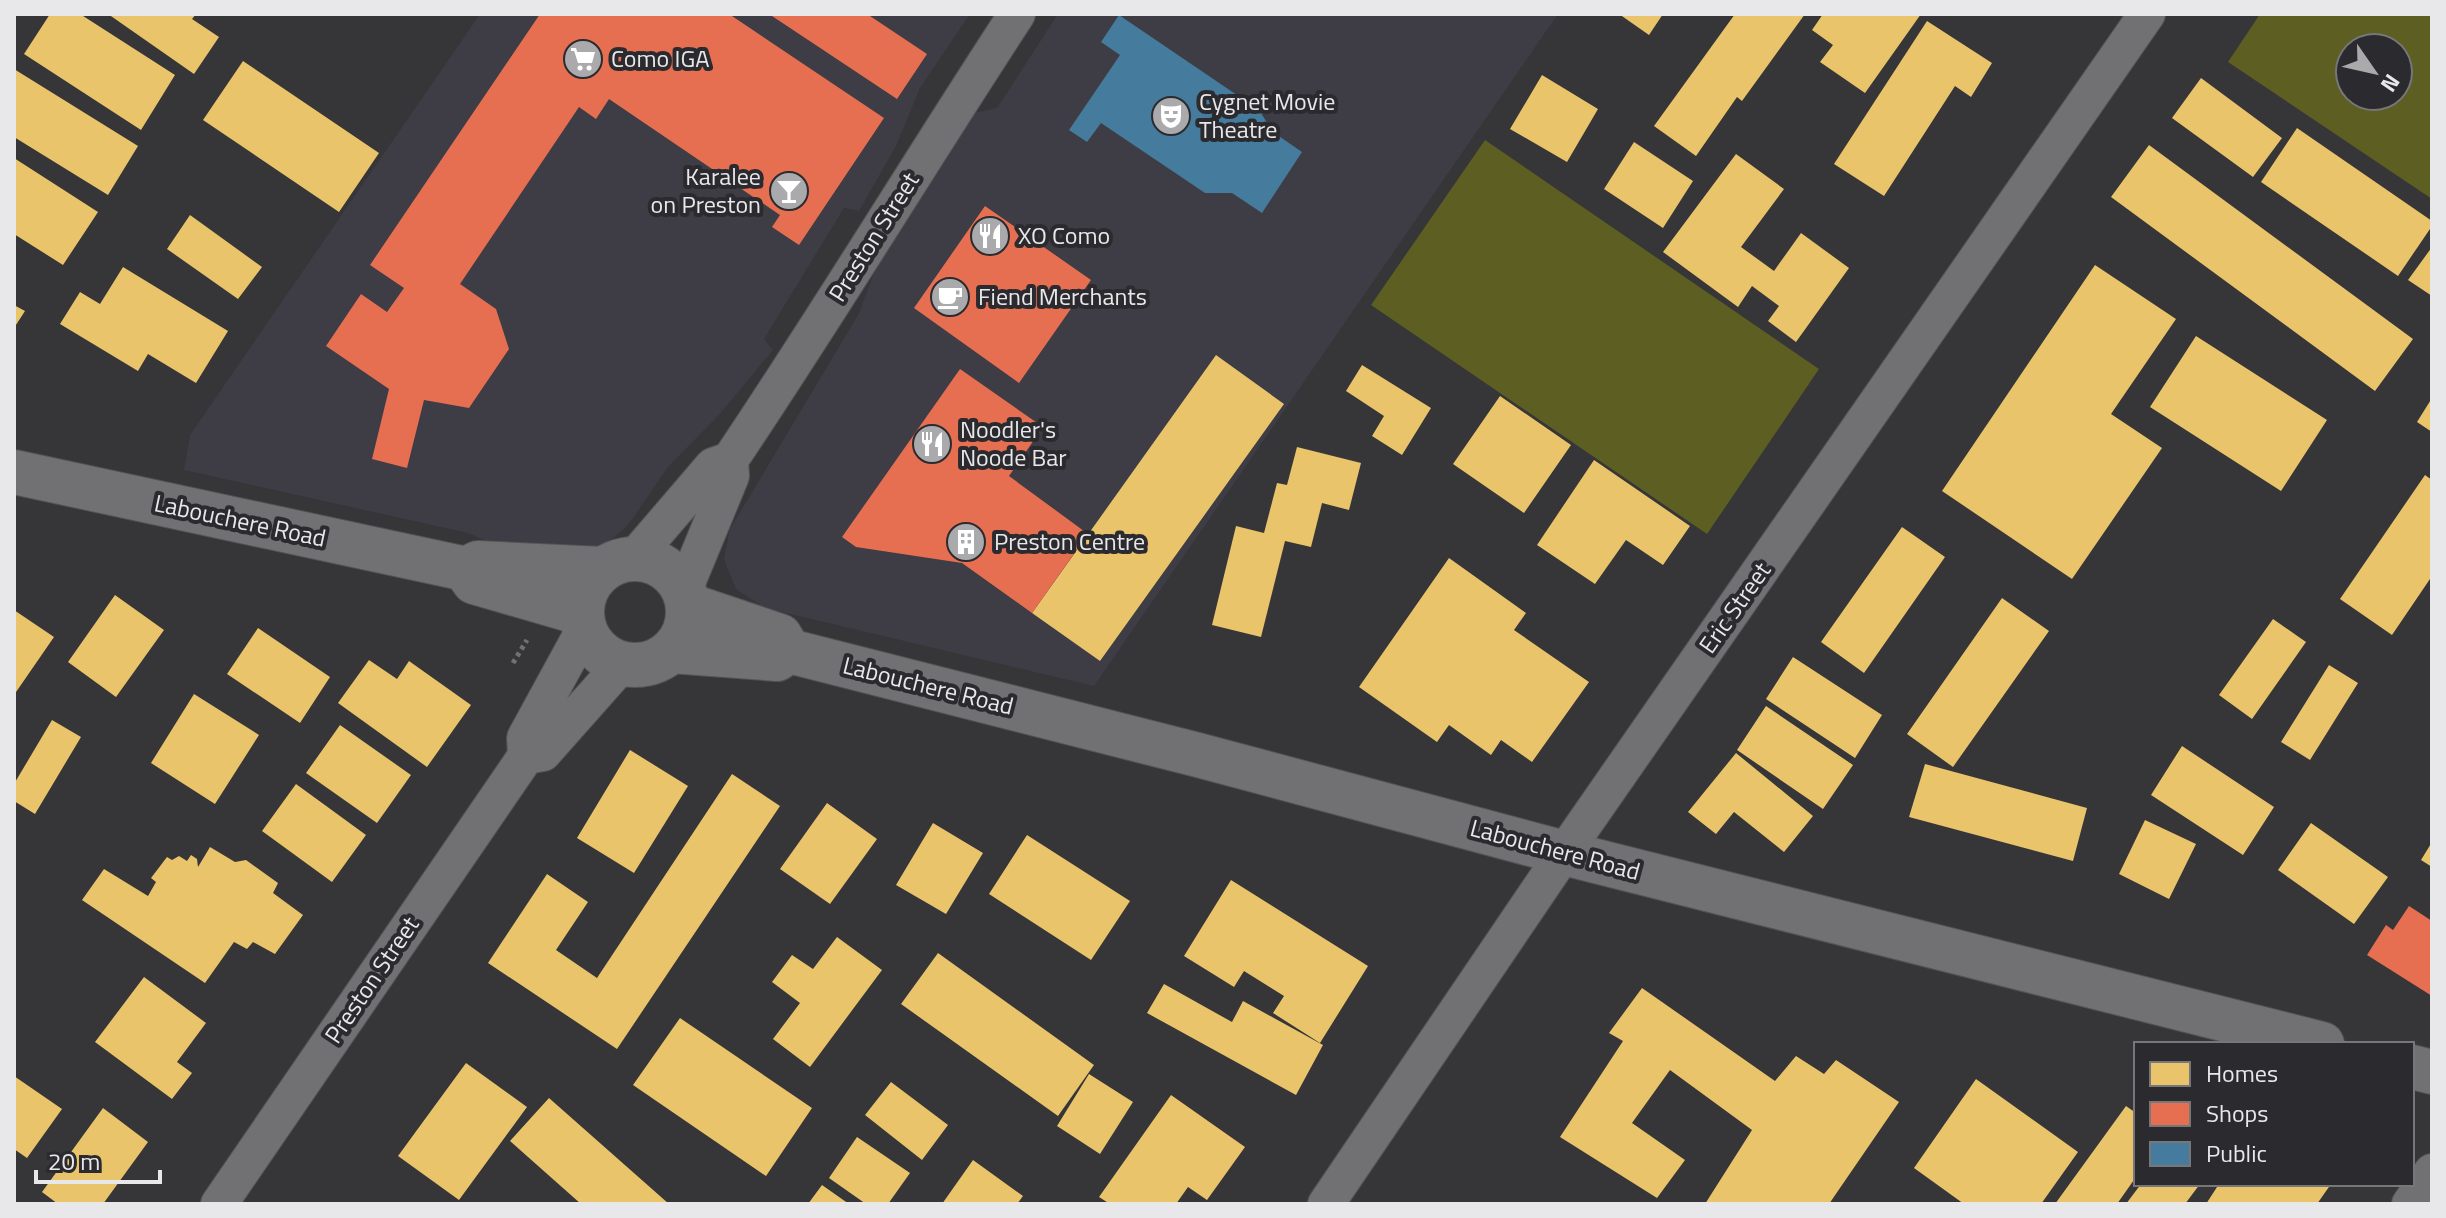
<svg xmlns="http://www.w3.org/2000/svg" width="2446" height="1218" font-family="'Titillium Web',sans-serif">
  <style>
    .built { fill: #3e3c45 }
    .green { fill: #5c5e22; fill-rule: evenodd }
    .homes { fill: #e9c46a }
    .shops { fill: #e76f51 }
    .public { fill: #457b9d }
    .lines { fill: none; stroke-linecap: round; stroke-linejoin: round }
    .street-casing { stroke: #535254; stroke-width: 38 }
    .secondary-casing { stroke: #535254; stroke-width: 46 }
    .path { stroke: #717072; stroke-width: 5; stroke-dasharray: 4 4; stroke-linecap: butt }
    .street { stroke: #717072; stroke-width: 36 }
    .secondary { stroke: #717072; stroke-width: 44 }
    .labels { text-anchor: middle; stroke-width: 8; stroke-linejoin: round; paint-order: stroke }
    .poi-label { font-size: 24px; fill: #e8e7ea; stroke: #2b2a2e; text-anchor: start }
    .street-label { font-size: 24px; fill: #e8e7ea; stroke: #2b2a2e }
  </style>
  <rect width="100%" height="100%" fill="#363538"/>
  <path class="built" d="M 480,14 L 970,14 L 920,88 L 896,146 L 859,211 L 844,208 L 764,339 L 773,350 L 719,415 L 668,467 L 629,524 L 607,544 L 585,552 L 508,551 L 468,533 L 184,470 L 190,435 Z
    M 1058,14 L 1558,14 L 1094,686 L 765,608 L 736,589 L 724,559 L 730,529 L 858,315 L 875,271 L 974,113 L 997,108 Z"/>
  <path class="green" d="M 2260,14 L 2432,14 L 2432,199 L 2228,62 ZM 2398,48 L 2398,96 L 2350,96 L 2350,48 Z
    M 1485,140 L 1819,369 L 1707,534 L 1371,305 Z"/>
  <path class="homes" d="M 50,14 L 80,14 L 175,75 L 141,130 L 24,54 Z
    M 108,14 L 196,14 L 192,19 L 219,37 L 194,74 Z
    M 1619,14 L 1663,14 L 1649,35 Z
    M 1735,14 L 1805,14 L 1742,101 L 1737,97 L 1696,156 L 1654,126 Z
    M 1823,14 L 1921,14 L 1865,93 L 1820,62 L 1833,45 L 1812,30 Z
    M 1927,21 L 1992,63 L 1971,97 L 1955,86 L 1884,196 L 1834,164 Z
    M 243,61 L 379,153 L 339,212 L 203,120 Z
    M 14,69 L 138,146 L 108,195 L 14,137 Z
    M 1542,75 L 1598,109 L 1567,162 L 1510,129 Z
    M 2201,78 L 2282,138 L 2253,177 L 2172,118 Z
    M 2297,128 L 2432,221 L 2432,226 L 2398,276 L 2261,182 Z
    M 1634,142 L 1693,181 L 1663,228 L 1604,189 Z
    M 2149,145 L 2413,339 L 2375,391 L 2111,197 Z
    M 1736,154 L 1784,189 L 1741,247 L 1774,271 L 1801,233 L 1849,268 L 1796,342 L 1768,321 L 1779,306 L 1752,286 L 1738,307 L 1663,252 Z
    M 14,158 L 98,212 L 63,265 L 14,234 Z
    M 190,215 L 262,267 L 238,299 L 167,249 Z
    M 2432,247 L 2432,296 L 2408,280 Z
    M 2095,265 L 2176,319 L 2111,414 L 2162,448 L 2072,579 L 1942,491 Z
    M 123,267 L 228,331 L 196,383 L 148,354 L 138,371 L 60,324 L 80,292 L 100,304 Z
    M 14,305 L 25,311 L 14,328 Z
    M 2196,336 L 2327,420 L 2281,491 L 2150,407 Z
    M 1216,355 L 1284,404 L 1100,661 L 1032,613 Z
    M 1362,365 L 1431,408 L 1402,455 L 1372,436 L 1384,416 L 1346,391 Z
    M 1500,396 L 1571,445 L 1524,513 L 1453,464 Z
    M 2432,398 L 2432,432 L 2417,422 Z
    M 1297,447 L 1361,463 L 1349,510 L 1322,503 L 1311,547 L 1285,541 L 1261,637 L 1212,625 L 1236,526 L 1264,533 L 1277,483 L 1287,485 Z
    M 1594,460 L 1690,526 L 1663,565 L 1626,540 L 1595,584 L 1537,545 Z
    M 2425,475 L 2432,480 L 2432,576 L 2392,635 L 2340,599 Z
    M 1902,527 L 1945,557 L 1864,673 L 1821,642 Z
    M 1449,558 L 1526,613 L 1514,630 L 1589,682 L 1532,762 L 1501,740 L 1491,755 L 1449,725 L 1437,742 L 1359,687 Z
    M 115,595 L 164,630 L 116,697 L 68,662 Z
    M 2002,598 L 2049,631 L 1953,767 L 1907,734 Z
    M 14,610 L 54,637 L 14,695 Z
    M 2273,619 L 2306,642 L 2252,719 L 2219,695 Z
    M 258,628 L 330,677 L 300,723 L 227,674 Z
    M 1793,657 L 1882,715 L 1855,758 L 1766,699 Z
    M 369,660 L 397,679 L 409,661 L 471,705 L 427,767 L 338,703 Z
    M 2329,665 L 2358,683 L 2310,760 L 2281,742 Z
    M 194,694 L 259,735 L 215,804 L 151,763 Z
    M 1766,706 L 1853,765 L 1823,809 L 1737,750 Z
    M 52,720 L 81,737 L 35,814 L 14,801 L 14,784 Z
    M 340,725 L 411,775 L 377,823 L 306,773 Z
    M 2182,746 L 2274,807 L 2243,855 L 2151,795 Z
    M 630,750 L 688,786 L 634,873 L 577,838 Z
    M 1736,753 L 1813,816 L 1784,852 L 1734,812 L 1716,834 L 1688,812 Z
    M 1925,764 L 2087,808 L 2073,861 L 1909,817 Z
    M 732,774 L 780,806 L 617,1049 L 488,963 L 547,874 L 588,902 L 556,950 L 597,978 Z
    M 296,784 L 366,835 L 332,882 L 262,831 Z
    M 827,803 L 877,839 L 830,904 L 780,869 Z
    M 2145,820 L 2196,844 L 2169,899 L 2119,874 Z
    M 933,823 L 983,853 L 946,914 L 896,885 Z
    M 2311,823 L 2388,877 L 2354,924 L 2278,870 Z
    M 1027,835 L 1130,901 L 1091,960 L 989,894 Z
    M 2432,842 L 2432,867 L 2421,860 Z
    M 210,847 L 235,862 L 246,860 L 278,883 L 273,893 L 303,915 L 275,954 L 253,942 L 247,949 L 234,942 L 205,983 L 82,900 L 104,869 L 148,896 L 156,882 L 151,878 L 167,857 L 172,860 L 179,856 L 187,861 L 191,855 L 197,859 L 198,867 Z
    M 1231,880 L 1368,966 L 1320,1043 L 1273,1013 L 1284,996 L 1244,971 L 1234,987 L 1184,956 Z
    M 837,937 L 882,970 L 810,1067 L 773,1039 L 800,1003 L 772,982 L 792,955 L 813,969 Z
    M 938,953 L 1094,1065 L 1058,1116 L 901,1004 Z
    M 144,977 L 206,1023 L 177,1062 L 192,1073 L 172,1099 L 95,1042 Z
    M 1164,984 L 1232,1022 L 1243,1001 L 1323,1045 L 1296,1095 L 1147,1013 Z
    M 1642,988 L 1775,1081 L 1796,1056 L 1824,1074 L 1836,1060 L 1899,1102 L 1829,1204 L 1705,1204 L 1752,1130 L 1670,1070 L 1632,1123 L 1685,1160 L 1657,1198 L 1560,1137 L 1623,1041 L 1609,1033 Z
    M 680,1018 L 812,1108 L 766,1176 L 633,1085 Z
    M 466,1063 L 527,1107 L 459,1200 L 398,1156 Z
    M 1089,1074 L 1133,1102 L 1100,1154 L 1057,1126 Z
    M 14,1076 L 62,1109 L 27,1158 L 14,1149 Z
    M 1976,1079 L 2078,1152 L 2041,1204 L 1964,1204 L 1914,1168 Z
    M 891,1082 L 948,1125 L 922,1160 L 865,1115 Z
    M 1171,1095 L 1245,1147 L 1207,1200 L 1188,1187 L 1176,1204 L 1110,1204 L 1099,1197 Z
    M 549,1098 L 669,1204 L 581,1204 L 510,1141 Z
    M 2126,1106 L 2136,1113 L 2136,1177 L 2117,1204 L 2055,1204 Z
    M 103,1108 L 148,1142 L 103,1204 L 58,1204 L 42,1192 Z
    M 857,1137 L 910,1173 L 888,1204 L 866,1204 L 829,1178 Z
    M 973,1160 L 1023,1196 L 1017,1204 L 942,1204 Z
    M 2141,1184 L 2200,1184 L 2185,1204 L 2126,1204 Z
    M 2219,1184 L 2331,1184 L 2317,1204 L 2206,1204 Z
    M 822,1185 L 849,1204 L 808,1204 Z"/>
  <path class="shops" d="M 540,14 L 729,14 L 884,118 L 799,245 L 772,227 L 780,215 L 609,99 L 596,119 L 579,107 L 460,284 L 496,309 L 509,349 L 469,408 L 424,400 L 407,468 L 372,459 L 389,389 L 326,346 L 361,294 L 387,312 L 404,288 L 370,265 Z
    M 769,14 L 867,14 L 927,54 L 897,99 Z
    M 985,206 L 1091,280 L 1019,383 L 914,308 Z
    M 960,369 L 1043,427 L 1009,476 L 1088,534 L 1032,613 L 962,563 L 856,547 L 842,537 Z
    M 2409,906 L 2432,921 L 2432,996 L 2367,955 L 2386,925 L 2393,930 Z"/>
  <path class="public" d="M 1119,15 L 1259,110 L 1273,132 L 1302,152 L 1262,213 L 1232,193 L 1205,193 L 1101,123 L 1087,142 L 1069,130 L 1120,55 L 1101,42 Z"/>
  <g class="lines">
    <defs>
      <path id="street" d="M 634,558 L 713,466 L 730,460 C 829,313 920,162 1017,14
        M 684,590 L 731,476 L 730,460
        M 526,756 L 543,753 L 622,664
        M 219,1204 L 526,756 L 525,738 L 584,630
        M 1326,1204 L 1564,853 L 2147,14
        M 2410,1204 L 2432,1172"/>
      <path id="secondary" d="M 14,472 L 466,569 L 478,563 L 603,569
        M582 612a53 53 0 1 1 106 0a53 53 0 1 1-106 0Z
        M 469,575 L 474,582 L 581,613
        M 688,605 L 780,636 L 789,651 L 1198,755 L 1564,853 L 2322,1044
        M 671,651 L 777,659 L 789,651
        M 2412,1067 L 2432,1072"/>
    </defs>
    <use href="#street" class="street-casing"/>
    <use href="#secondary" class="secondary-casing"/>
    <path class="path" d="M 513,663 L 527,640"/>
    <use href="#street" class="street"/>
    <use href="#secondary" class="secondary"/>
  </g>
  <defs>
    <symbol id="supermarket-disc" viewBox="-11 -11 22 22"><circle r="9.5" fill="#aaa9ac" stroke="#2b2a2e"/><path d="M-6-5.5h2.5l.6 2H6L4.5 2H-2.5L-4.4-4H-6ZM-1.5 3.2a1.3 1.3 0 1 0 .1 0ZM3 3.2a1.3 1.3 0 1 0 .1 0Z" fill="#fff"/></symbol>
    <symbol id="theatre-disc" viewBox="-11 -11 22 22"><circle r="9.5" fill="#aaa9ac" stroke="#2b2a2e"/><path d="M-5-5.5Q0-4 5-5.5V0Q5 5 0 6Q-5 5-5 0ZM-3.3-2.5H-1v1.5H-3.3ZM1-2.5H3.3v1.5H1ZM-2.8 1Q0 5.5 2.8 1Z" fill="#fff"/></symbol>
    <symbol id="bar-disc" viewBox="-11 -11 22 22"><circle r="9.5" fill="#aaa9ac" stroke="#2b2a2e"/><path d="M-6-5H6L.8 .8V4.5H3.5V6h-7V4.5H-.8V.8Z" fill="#fff"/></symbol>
    <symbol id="restaurant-disc" viewBox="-11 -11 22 22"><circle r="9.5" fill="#aaa9ac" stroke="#2b2a2e"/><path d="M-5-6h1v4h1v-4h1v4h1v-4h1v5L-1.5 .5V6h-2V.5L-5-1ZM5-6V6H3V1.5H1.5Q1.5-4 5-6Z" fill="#fff"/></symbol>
    <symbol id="cafe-disc" viewBox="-11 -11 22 22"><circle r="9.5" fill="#aaa9ac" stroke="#2b2a2e"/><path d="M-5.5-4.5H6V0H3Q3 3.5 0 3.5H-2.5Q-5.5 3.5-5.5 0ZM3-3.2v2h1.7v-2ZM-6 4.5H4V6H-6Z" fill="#fff"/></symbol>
    <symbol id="building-disc" viewBox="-11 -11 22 22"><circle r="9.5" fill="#aaa9ac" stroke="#2b2a2e"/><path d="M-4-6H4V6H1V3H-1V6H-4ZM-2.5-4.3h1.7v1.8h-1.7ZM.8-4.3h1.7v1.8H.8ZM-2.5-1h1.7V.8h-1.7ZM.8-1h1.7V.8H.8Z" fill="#fff"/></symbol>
  </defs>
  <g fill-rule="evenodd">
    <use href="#supermarket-disc" x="561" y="37" width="44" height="44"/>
    <use href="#theatre-disc" x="1149" y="94" width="44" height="44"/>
    <use href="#bar-disc" x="767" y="169" width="44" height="44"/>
    <use href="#restaurant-disc" x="968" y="214" width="44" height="44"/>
    <use href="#cafe-disc" x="928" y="275" width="44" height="44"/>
    <use href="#restaurant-disc" x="910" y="422" width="44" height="44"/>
    <use href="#building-disc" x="944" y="520" width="44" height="44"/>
  </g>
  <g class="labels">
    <g class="poi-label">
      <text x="611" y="67">Como IGA</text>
      <text x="1199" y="110">Cygnet Movie<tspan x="1199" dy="28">Theatre</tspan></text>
      <text x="761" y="185" text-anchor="end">Karalee<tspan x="761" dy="28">on Preston</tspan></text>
      <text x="1018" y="244">XO Como</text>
      <text x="978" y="305">Fiend Merchants</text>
      <text x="960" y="438">Noodler's<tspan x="960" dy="28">Noode Bar</tspan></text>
      <text x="994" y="550">Preston Centre</text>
    </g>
    <g class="street-label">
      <text transform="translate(874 237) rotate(-58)" y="8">Preston Street</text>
      <text transform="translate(240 521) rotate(12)" y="8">Labouchere Road</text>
      <text transform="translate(1735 608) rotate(-55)" y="8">Eric Street</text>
      <text transform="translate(928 686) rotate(14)" y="8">Labouchere Road</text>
      <text transform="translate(1555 850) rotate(15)" y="8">Labouchere Road</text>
      <text transform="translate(372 980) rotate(-56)" y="8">Preston Street</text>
    </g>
  </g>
  <rect width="2446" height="1218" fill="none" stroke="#e8e7ea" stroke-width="32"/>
  <rect x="2134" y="1042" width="280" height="144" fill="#2b2a2e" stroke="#777679" stroke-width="2"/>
  <rect x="2150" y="1062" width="40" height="24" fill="#e9c46a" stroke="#777679" stroke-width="2"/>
  <text x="2206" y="1082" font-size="24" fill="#e8e7ea">Homes</text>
  <rect x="2150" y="1102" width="40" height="24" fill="#e76f51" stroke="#777679" stroke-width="2"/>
  <text x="2206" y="1122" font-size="24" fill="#e8e7ea">Shops</text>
  <rect x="2150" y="1142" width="40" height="24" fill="#457b9d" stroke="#777679" stroke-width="2"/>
  <text x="2206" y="1162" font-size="24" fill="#e8e7ea">Public</text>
  <g transform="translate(2374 72) rotate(124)"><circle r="38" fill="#2b2a2e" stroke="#777679" stroke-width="2"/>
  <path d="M0-6L14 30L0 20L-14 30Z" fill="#aaa9ac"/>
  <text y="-12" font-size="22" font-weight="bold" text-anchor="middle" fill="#e8e7ea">N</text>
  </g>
  <path d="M36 1170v12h124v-12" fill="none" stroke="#e8e7ea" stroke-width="4"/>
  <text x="48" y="1170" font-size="24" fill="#e8e7ea" stroke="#2b2a2e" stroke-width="6" paint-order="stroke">20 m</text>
</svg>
